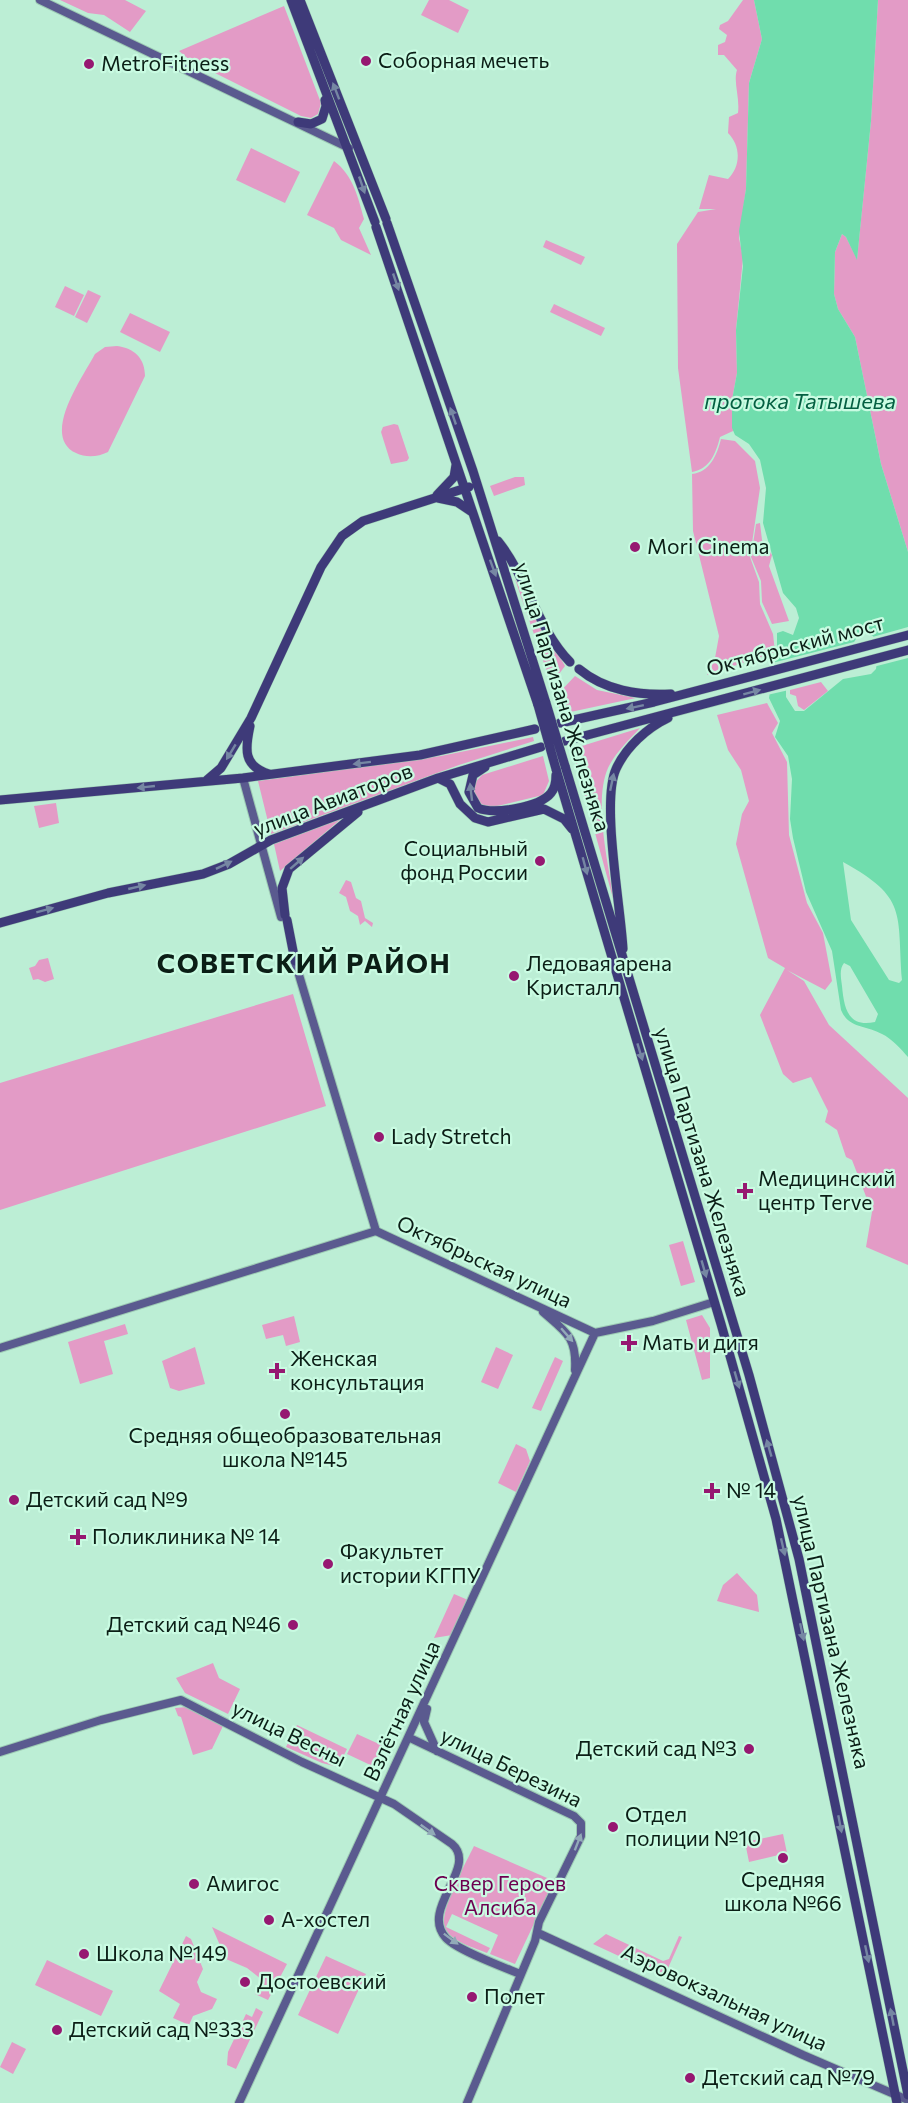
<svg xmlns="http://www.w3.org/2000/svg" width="908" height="2103" font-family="Commissioner,sans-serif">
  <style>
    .green { fill: #e39bc6 }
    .water { fill: #70ddad; fill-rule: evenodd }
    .pier { fill: #bceed5 }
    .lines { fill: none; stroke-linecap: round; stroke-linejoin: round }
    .secondary-casing { stroke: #9cc9b3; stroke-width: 10 }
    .primary-casing { stroke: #9cc9b3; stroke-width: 10 }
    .secondary { stroke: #5a5a8f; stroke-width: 8 }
    .primary { stroke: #3e3a79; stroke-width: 9 }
    .primary-bridge-casing { stroke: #9cc9b3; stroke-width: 10; stroke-linecap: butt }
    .primary-bridge { stroke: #3e3a79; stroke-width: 9 }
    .oneway { fill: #7687a3 }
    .oneway2 { fill: #92aab8 }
    .poi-dot { fill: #961871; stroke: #c9fbe2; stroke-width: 2 }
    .labels { text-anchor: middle; stroke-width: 4.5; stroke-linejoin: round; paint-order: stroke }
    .poi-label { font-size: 21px; fill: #0b1e16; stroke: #c9fbe2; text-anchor: start }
    .street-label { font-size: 21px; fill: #0b1e16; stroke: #c9fbe2 }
    .park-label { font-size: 21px; fill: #6d0050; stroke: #c9fbe2 }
    .water-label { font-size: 22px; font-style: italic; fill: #046042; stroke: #c9fbe2 }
    .district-label { font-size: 27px; font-weight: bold; letter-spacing: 1.5px; fill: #0b1e16; stroke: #c9fbe2 }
  </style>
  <rect width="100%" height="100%" fill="#bceed5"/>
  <path class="green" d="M 60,0 L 125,0 L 146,11 L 130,32 L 104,15 L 88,13 Z
    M 429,0 L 449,0 L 469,10 L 458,33 L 421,15 Z
    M 743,0 L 754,0 L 762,39 L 749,83 L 746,189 L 739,238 L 743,258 L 736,330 L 737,373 L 732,400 L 733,431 L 720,437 C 716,453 710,469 692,472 L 678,368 L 677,244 L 698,212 L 716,209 L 699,209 L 709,175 L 728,179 C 741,166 741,146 728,133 L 729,117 L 738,113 C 740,97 733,82 737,70 L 724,55 L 718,55 L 718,45 L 725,42 L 727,35 L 719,29 L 720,25 L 728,21 Z
    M 878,0 L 908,0 L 908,552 L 881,464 L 855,337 L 838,309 L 834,294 L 835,252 L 842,234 L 846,237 L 857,259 L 871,121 Z
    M 284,6 L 321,103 L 318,114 L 311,118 L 301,116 L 191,61 L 179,51 Z
    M 251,148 L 300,172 L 285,203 L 236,180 Z
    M 334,161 C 353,175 358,197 364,219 L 359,228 L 371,255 L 341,240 L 334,228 L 307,215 Z
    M 546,240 L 585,257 L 581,265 L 543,247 Z
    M 65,286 L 84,295 L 74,316 L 55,307 Z
    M 88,290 L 101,296 L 87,323 L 75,317 Z
    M 554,304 L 605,328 L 601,336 L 550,312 Z
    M 130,313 L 170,332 L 160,352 L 120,332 Z
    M 117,346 C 134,348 145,358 145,376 L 108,452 C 98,457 86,458 76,453 C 40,436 83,377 95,354 L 105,347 Z
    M 394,424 L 398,425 L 409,458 L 407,461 L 391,464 L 381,432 L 383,427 Z
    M 721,439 L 735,441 L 755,461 L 760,488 L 750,557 L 759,582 L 760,604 L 773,634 L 775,652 L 707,675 L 715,658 L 719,636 L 693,531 L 692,474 C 710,472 717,455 721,439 Z
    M 515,477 L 524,477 L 525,485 L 494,496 L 490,486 Z
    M 760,523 L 762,540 L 772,555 L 769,566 L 789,621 L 772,624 L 762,602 L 761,581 L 751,557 L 756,524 Z
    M 515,579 L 565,666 L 559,674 L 547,672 Z
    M 575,676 L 597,690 L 636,698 L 561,714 L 556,696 Z
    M 821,682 L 828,691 L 804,710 L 798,706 L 796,696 L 790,694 L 790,690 Z
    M 767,703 L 778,723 L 772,733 L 787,762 L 789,835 L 807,903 L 823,933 L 832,981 L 825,990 L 787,970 L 804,981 L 829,1025 L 908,1098 L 908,1265 L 866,1247 L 872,1212 L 852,1160 L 846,1157 L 837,1130 L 825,1122 L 828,1111 L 811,1077 L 793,1083 L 783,1074 L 760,1015 L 785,968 L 768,958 L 736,844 L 742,814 L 749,801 L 741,770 L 728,750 L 717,715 Z
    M 640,728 C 628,741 615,753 608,768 C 593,802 609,866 614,902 L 572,749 Z
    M 533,737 L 534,741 L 459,765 L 271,834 L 258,781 L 441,756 Z
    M 543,756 L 549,781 L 543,795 L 489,808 L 478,802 L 472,786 L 482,775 Z
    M 56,803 L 59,823 L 39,828 L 34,806 Z
    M 341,819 L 280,871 L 274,844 Z
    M 346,880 L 351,882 L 356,898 L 361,901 L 365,918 L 373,923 L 372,927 L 365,921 L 360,925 L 358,916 L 350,911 L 346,897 L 339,893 Z
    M 48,958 L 54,979 L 45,982 L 38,979 L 33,980 L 29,968 L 35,966 L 39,960 Z
    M 293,994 L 326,1106 L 0,1210 L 0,1083 Z
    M 683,1241 L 695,1282 L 681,1286 L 669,1245 Z
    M 702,1315 L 710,1328 L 710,1378 L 702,1380 L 686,1320 Z
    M 294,1316 L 300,1342 L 286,1346 L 283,1335 L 266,1339 L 262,1325 Z
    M 125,1324 L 128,1334 L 104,1341 L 113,1374 L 80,1384 L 68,1342 Z
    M 195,1347 L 205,1384 L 179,1391 L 170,1388 L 162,1361 Z
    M 496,1347 L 513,1355 L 498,1389 L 481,1382 Z
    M 555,1357 L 563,1361 L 541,1411 L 532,1408 Z
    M 516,1444 L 526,1449 L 530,1461 L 516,1492 L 498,1483 Z
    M 737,1573 L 757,1595 L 759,1612 L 717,1601 L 723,1585 Z
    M 454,1594 L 468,1600 L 452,1635 L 434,1638 Z
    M 213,1663 L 219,1678 L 240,1689 L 228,1714 L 185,1693 L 176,1678 Z
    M 187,1707 L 223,1726 L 212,1749 L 193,1755 L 181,1717 L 178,1716 L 175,1708 Z
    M 297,1725 L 347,1749 L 338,1767 L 322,1763 L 286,1747 Z
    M 357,1734 L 390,1749 L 381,1770 L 347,1754 Z
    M 783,1834 L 787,1853 L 749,1862 L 745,1842 Z
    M 474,1846 L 554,1881 L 515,1964 L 490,1954 L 498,1935 L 452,1914 L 446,1927 L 490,1948 L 487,1953 C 475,1948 453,1942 446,1930 C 436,1915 466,1863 474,1846 Z
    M 212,1927 L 287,1964 L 268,2000 L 255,1994 L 261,1979 L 247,1968 L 226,1959 Z
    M 606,1934 L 663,1961 L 669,1959 L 679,1936 L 682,1937 L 664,1977 L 593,1944 Z
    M 186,1936 L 191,1939 L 203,1969 L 197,1982 L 201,1992 L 217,1999 L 212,2009 L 193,2016 L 189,2025 L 173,2018 L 180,2004 L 159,1991 Z
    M 326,1956 L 366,1974 L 338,2034 L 298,2015 Z
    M 47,1960 L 113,1991 L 101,2016 L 35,1985 Z
    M 256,2008 L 263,2012 L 236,2069 L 227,2065 L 228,2052 L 246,2014 L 252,2017 Z
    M 12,2042 L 26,2049 L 13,2074 L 0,2067 Z"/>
  <path class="water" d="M 754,0 L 878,0 L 871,121 L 857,260 L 846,237 L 842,234 L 835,252 L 834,294 L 838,309 L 855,337 L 881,464 L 908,552 L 908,1057 C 901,1049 891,1038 882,1034 C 866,1025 849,1029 841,1010 L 832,951 L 806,892 L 793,838 L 790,819 L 792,779 L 788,756 L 775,737 L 780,721 L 769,698 L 777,650 L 777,633 L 783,631 L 793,635 L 799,618 L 796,608 L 783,593 L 763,523 L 766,488 L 760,460 L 749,444 L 735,435 L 732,428 L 732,400 L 737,373 L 736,330 L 743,266 L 739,231 L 746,189 L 749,83 L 762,39 ZM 864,633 L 873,636 L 879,646 L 876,669 L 871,674 L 843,679 L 804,711 L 795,711 L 786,697 L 786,678 L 801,662 L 852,646 L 858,635 ZM 843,862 C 908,898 897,912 902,980 L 899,983 L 889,980 L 851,920 ZM 844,963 L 850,966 L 878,1014 L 875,1022 C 848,1028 844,1008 842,986 C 841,978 839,969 844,963 Z"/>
  <path class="pier" d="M 908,627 L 908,658 L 873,667 L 876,647 L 869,638 Z
    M 858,641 L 854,648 L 795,667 L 789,679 L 789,690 L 767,695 L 772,663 Z"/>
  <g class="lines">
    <defs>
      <path id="secondary" d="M 40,0 L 349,148
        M 243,778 L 281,917
        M 293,955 L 376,1231 L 595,1333 L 653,1321 L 714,1302
        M 543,1312 C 566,1332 577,1337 575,1370
        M 0,1348 L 376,1231
        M 427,1709 L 424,1722 L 437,1751
        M 410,1738 L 574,1816 L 581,1823 L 581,1836 L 539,1922 L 535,1941 L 467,2103
        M 0,1752 L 101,1720 L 181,1700 L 302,1762 L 394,1804 L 452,1844 C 479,1867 419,1909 446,1938 C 457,1950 503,1967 520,1974
        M 538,1933 L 803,2055 L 908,2100
        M 239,2103 L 595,1333"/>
      <path id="primary" d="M 291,0 L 375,222
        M 300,0 L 386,219
        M 298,122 L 311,124 L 322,119 L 326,106 L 325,100
        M 387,223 L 473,471 L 546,703
        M 376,227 L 538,705
        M 437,495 L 454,477 L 456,465
        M 438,498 L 457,502 L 472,512
        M 498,541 C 527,577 537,628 570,662
        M 579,669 C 604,690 639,696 671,694
        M 560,723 L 654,702 L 908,635
        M 250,726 C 245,749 243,766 269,774
        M 565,741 L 908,650
        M 565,766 L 749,1375 L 799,1559 L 908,2095
        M 485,767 L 473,775 L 469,792 L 478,808 C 494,815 540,807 551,793 C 555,788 556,781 556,775
        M 556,769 L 721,1324 L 776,1519 L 897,2103
        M 438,778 L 450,784 L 460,804 L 475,818 L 488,822 L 544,809 L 564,819 L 572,829
        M 207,780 L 221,768 L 251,718 L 321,567 L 342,536 L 363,521 L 469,487
        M 0,800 L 243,778 L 420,755 L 535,729
        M 285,915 L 282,888 L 289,869 L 358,812
        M 287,920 L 295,961
        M 0,923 L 108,893 L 203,874 L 229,864 L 271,840 L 438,778 L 541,747
        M 623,949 C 621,908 601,802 616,769 C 626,747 647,728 668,718"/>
    </defs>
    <use href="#secondary" class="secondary-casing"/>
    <use href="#primary" class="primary-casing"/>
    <use href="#secondary" class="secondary"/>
    <use href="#primary" class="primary"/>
    <defs>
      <path id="primary-bridge" d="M 546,703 L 565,766
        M 538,705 L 556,769"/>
    </defs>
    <use href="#primary-bridge" class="primary-bridge-casing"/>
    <use href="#primary-bridge" class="primary-bridge"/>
  </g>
  <defs><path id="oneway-solid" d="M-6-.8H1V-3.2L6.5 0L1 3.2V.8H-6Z" transform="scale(1.5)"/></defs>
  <g class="oneway">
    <use href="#oneway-solid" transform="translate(336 91) rotate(-111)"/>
    <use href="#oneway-solid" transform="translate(362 185) rotate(71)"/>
    <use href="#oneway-solid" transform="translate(396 282) rotate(71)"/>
    <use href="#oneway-solid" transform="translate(453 416) rotate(-109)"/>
    <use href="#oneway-solid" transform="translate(493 568) rotate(70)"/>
    <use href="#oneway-solid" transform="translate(752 692) rotate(-15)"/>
    <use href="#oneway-solid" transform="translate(635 707) rotate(168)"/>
    <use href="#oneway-solid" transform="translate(231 752) rotate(121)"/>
    <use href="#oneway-solid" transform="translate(362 763) rotate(173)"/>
    <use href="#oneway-solid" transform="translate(612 782) rotate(-78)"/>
    <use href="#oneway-solid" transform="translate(146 787) rotate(174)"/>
    <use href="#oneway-solid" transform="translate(471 792) rotate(-97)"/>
    <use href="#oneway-solid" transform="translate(297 863) rotate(-41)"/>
    <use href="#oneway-solid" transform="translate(224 865) rotate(-26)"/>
    <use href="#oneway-solid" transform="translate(585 866) rotate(75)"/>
    <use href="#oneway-solid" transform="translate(137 887) rotate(-13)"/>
    <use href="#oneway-solid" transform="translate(45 910) rotate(-15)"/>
    <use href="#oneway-solid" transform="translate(640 1052) rotate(73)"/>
    <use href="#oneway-solid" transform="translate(704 1269) rotate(74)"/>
    <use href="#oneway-solid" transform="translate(737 1380) rotate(74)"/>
    <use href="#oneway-solid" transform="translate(769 1448) rotate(-106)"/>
    <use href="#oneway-solid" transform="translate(783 1547) rotate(77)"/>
    <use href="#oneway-solid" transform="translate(802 1632) rotate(78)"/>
    <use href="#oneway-solid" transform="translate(840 1824) rotate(79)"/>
    <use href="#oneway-solid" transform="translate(867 1954) rotate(78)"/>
    <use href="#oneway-solid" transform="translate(892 2017) rotate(-101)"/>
  </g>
  <g class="oneway2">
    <use href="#oneway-solid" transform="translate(567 1335) rotate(49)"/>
    <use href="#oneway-solid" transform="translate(428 1830) rotate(35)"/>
    <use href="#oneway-solid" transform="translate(578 1842) rotate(-69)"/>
    <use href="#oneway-solid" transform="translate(451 1939) rotate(37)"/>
  </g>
  <g class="poi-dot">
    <circle cx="366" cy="61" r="6"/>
    <circle cx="89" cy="64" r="6"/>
    <circle cx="635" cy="547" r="6"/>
    <circle cx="540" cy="861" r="6"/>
    <circle cx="514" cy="976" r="6"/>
    <circle cx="379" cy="1137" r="6"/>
    <path d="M742 1182h6v6h6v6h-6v6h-6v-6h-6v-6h6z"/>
    <path d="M626 1334h6v6h6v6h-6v6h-6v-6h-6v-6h6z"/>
    <path d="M274 1362h6v6h6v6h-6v6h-6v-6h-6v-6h6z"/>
    <circle cx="285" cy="1414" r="6"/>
    <path d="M709 1482h6v6h6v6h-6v6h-6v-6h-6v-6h6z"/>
    <circle cx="14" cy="1500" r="6"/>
    <path d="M75 1528h6v6h6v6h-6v6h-6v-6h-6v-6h6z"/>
    <circle cx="328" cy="1564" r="6"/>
    <circle cx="293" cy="1625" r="6"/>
    <circle cx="749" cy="1749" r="6"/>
    <circle cx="613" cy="1827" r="6"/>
    <circle cx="783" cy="1858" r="6"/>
    <circle cx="194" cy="1884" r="6"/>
    <circle cx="269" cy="1920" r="6"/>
    <circle cx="84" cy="1954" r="6"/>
    <circle cx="245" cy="1982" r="6"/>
    <circle cx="472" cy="1997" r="6"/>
    <circle cx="57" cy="2030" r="6"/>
    <circle cx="690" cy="2078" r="6"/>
  </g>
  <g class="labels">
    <g class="poi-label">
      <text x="378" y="68">Соборная мечеть</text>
      <text x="101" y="71">MetroFitness</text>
      <text x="647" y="554">Mori Cinema</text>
      <text x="528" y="856" text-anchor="end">Социальный<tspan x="528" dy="24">фонд России</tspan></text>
      <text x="526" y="971">Ледовая арена<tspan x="526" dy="24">Кристалл</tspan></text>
      <text x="391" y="1144">Lady Stretch</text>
      <text x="758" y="1186">Медицинский<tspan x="758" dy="24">центр Terve</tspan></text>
      <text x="642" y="1350">Мать и дитя</text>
      <text x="290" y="1366">Женская<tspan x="290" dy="24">консультация</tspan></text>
      <text x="285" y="1443" text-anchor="middle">Средняя общеобразовательная<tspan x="285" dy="24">школа №145</tspan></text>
      <text x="726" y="1498">№ 14</text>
      <text x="26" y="1507">Детский сад №9</text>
      <text x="92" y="1544">Поликлиника № 14</text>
      <text x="340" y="1559">Факультет<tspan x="340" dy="24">истории КГПУ</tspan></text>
      <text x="281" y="1632" text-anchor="end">Детский сад №46</text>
      <text x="737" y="1756" text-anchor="end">Детский сад №3</text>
      <text x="625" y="1822">Отдел<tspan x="625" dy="24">полиции №10</tspan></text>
      <text x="783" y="1887" text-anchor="middle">Средняя<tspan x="783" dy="24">школа №66</tspan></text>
      <text x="206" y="1891">Амигос</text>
      <text x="281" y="1927">А-хостел</text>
      <text x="96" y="1961">Школа №149</text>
      <text x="257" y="1989">Достоевский</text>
      <text x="484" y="2004">Полет</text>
      <text x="69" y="2037">Детский сад №333</text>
      <text x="702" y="2085">Детский сад №79</text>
    </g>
    <g class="street-label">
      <text transform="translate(795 646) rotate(-15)" y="7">Октябрьский мост</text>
      <text transform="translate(562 697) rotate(73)" y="7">улица Партизана Железняка</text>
      <text transform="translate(333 800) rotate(-21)" y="7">улица Авиаторов</text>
      <text transform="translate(702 1162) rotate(73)" y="7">улица Партизана Железняка</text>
      <text transform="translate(484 1262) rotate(25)" y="7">Октябрьская улица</text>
      <text transform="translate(831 1632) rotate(77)" y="7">улица Партизана Железняка</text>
      <text transform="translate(402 1711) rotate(-65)" y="7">Взлётная улица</text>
      <text transform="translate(289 1734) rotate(26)" y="7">улица Весны</text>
      <text transform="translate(511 1768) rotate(26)" y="7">улица Березина</text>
      <text transform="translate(724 1998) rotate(25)" y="7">Аэровокзальная улица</text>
    </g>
    <g class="park-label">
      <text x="500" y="1891">Сквер Героев<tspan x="500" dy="24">Алсиба</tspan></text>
    </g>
    <g class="water-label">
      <text x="800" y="409">протока Татышева</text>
    </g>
    <g class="district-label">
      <text x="304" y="973">СОВЕТСКИЙ РАЙОН</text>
    </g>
  </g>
</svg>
